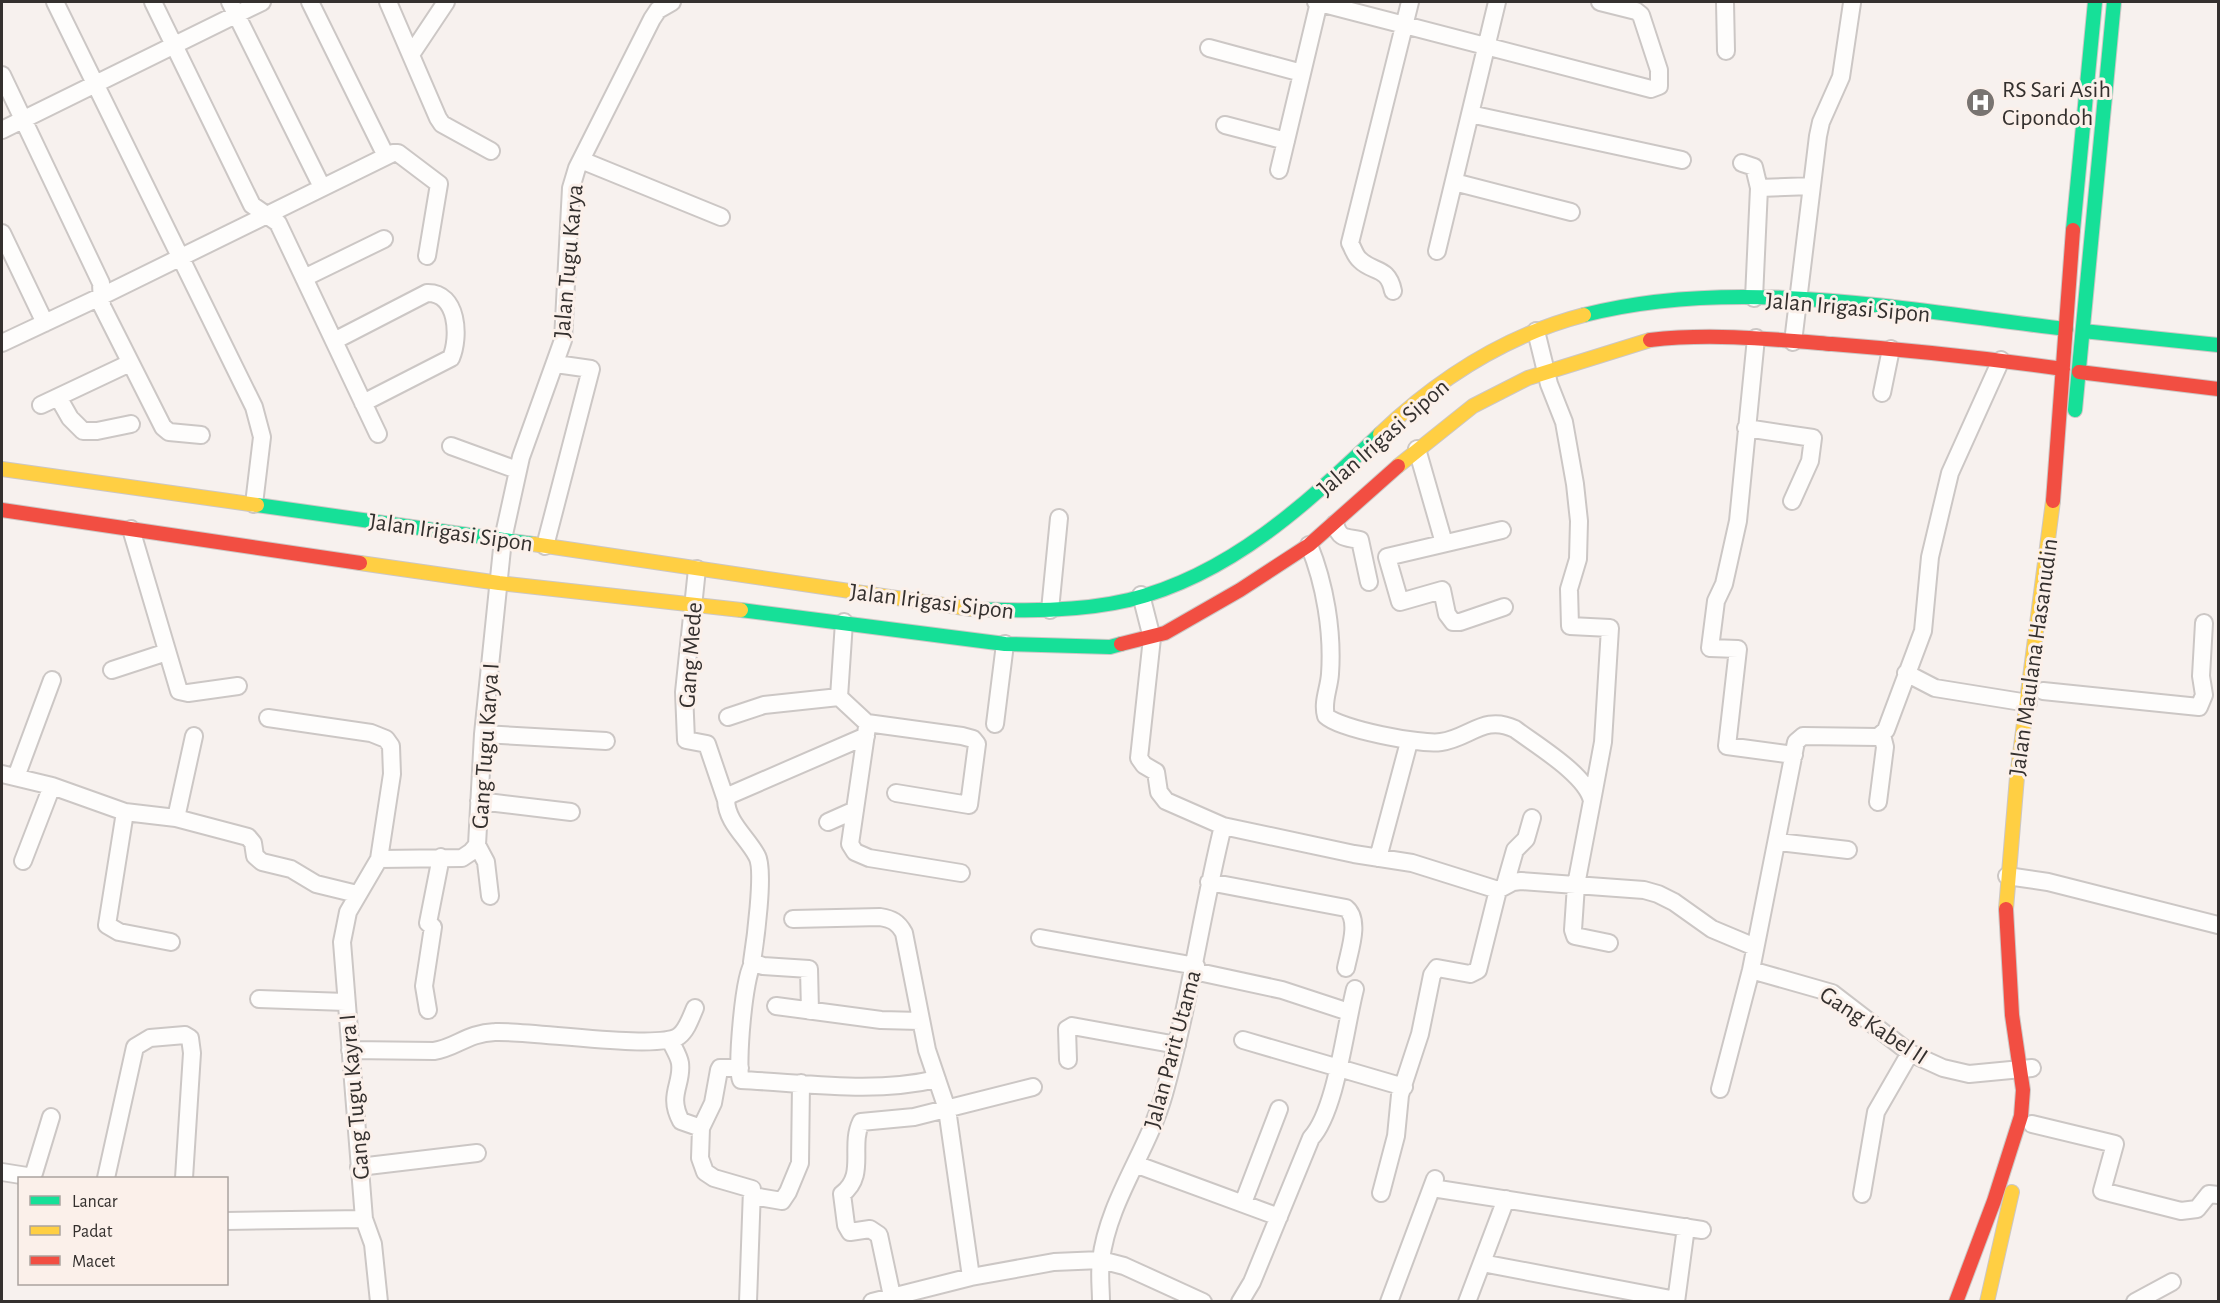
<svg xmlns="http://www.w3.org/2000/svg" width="2220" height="1303" font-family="'Alegreya Sans',sans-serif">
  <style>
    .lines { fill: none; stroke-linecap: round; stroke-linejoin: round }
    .street-casing { stroke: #ccc7c5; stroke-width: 20 }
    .fast-casing { stroke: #ccc7c5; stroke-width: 16 }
    .slow-casing { stroke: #ccc7c5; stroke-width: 16 }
    .jam-casing { stroke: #ccc7c5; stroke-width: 16 }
    .street { stroke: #fefdfc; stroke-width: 16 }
    .fast { stroke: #16e098; stroke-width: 14 }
    .slow { stroke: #ffcf43; stroke-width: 14 }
    .jam { stroke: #f24e42; stroke-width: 14 }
    .labels { text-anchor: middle; stroke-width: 6; stroke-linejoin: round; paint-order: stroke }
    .poi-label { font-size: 24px; fill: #34302e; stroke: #fbf0ea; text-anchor: start }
    .street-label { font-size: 24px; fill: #34302e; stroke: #fbf0ea }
  </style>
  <rect width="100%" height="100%" fill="#f7f1ee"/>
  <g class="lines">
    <defs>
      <path id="street" d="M 55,2 L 254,407 L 262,437 L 254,504
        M 153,2 L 252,205 L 278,223 L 378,434
        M 230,2 L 322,187
        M 310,2 L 386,156
        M 388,2 L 438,118 L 442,124 L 491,151
        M 1316,2 L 1651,89 L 1659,86 L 1659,70 L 1641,15 L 1636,11 L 1600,2
        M 1725,2 L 1726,51
        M 1209,48 L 1302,73
        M 412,53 L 446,2
        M 2,75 L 101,283 L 102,306 L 163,427 L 169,432 L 201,435
        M 1470,114 L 1682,160
        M 1225,125 L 1286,141
        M 2,130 L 262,2
        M 581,160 L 721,217
        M 1742,163 L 1754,167 L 1759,188
        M 1279,170 L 1319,2
        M 1454,182 L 1571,212
        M 2,233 L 45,323
        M 1437,251 L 1497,2
        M 304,278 L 384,239
        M 1393,291 C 1388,266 1373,273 1360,260 C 1355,256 1353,248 1350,243 L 1410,2
        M 1754,298 L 1759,188 L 1812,186
        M 1536,331 L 1549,384 L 1564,422 L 1575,484 L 1579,521 L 1578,559 L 1569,589 L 1570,626 L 1610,628 L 1603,742 L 1592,801
        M 1756,338 L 1738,521 L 1724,584 L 1716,601 L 1710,648 L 1738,649 L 1727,746 L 1794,755
        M 334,341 L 427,293 C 458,292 460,337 451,358 L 363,403
        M 1793,342 L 1818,136 L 1821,122 L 1841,77 L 1852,3
        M 2,343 L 102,296 L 393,153 L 398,153 L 439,184 L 427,256
        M 1882,393 L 1891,349
        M 58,397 L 70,418 L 83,431 L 97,431 L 131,424
        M 41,405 L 130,363
        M 1746,428 L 1813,438 L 1810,461 L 1792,501
        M 451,446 L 517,470
        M 1417,449 L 1444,543
        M 1335,524 C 1340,540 1346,537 1360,540 L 1369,582
        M 131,529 L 179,691 L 188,693 L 238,686
        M 1502,530 L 1387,557 L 1400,602 L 1442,590 L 1447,614 L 1453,622 L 1460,622 L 1504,607
        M 1309,545 C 1325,584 1333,632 1330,674 C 1329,689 1322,702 1326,716 C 1340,729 1421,745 1441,742 C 1470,738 1484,714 1515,729 C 1536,745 1587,775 1592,801 L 1576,885 L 1573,930 L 1575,936 L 1609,943
        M 545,546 L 591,369 L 556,364
        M 697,569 L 684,692 L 686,740 L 707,744 L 726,800
        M 1141,595 L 1152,638 L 1139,758 L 1144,765 L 1156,772 L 1159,792 L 1166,801 L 1223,826 L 1354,854 L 1412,863 L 1498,890
        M 1050,610 L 1059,518
        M 112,670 L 167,652
        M 1906,673 L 1935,688 L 2028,703
        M 2043,691 L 2199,707 L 2204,695 L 2201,676 L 2204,623
        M 839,697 L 844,622
        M 728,717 L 764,705 L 839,697 L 867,723 L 962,736 L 973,739 L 977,744 L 969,805 L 896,793
        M 268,718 L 371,733 L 386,739 L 391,746 L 392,774 L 379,859 L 348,912 L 342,942 L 364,1219 L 373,1244 L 379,1302
        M 995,724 L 1005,644
        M 867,727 L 850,844 L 855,852 L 869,858 L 961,873
        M 483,734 L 606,741
        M 2,774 L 52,786 L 125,812 L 176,818 L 248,837 L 253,843 L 255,856 L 262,862 L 291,869 L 316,884 L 357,894
        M 16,777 L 52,680
        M 479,801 L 571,812
        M 1878,802 L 1885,747 L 1882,735
        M 125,812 L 107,925 L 119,932 L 171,942
        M 176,818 L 194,736
        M 828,822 L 855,810
        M 1778,842 L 1848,850
        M 477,845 L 486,862 L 490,896
        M 1378,858 L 1409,742
        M 379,859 L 462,858 L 471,852 L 477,845 L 483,734 L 503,539 L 521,457 L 563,340 L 571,188 L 577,168 L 652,19 L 658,10 L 672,2
        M 23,861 L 52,786
        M 2007,876 L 2048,882 L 2218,925
        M 1209,882 L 1346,908 C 1361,920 1349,952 1346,968
        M 1505,885 L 1515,850 L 1526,839 L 1532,818
        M 793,919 L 880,917 C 892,919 898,922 904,933 L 927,1050 L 947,1109 L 971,1277
        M 1040,938 L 1196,966
        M 753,964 C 744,973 736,1068 741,1080 C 806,1083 873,1094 937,1079
        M 1751,970 L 1832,993 L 1910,1053 L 1943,1068 L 1969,1074 L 2032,1068
        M 1194,971 L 1282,990 L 1349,1012
        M 259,999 L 346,1002
        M 776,1006 L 881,1020 L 920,1021
        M 428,1010 L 424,986 L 433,927 L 428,923 L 441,857
        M 810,1011 L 809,969 L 763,966 L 752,962 C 755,943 765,870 757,856 C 747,837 727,823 726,800 L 730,795 L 866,736
        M 670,1040 C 673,1047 679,1056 680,1063 C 683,1084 667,1095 681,1121 L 701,1128
        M 1243,1040 L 1404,1087
        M 350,1050 L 434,1051 C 456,1048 467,1033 495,1032 C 528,1030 659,1051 679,1036 C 687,1030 691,1017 695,1008
        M 1068,1060 L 1067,1029 L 1072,1026 L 1177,1045
        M 740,1068 L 720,1068 L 719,1070 L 713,1103 L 701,1128 L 700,1158 L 705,1172 L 714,1178 L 752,1189 L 748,1302
        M 1720,1089 L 1751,970 L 1796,742 L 1803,736 L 1878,737 L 1886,730 L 1923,631 L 1930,557 L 1950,473 L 2001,360
        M 2032,1124 L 2115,1144 L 2102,1191 L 2181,1211 L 2197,1209 L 2209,1194 L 2218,1195
        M 1135,1164 L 1279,1217
        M 359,1167 L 477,1153
        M 2,1172 L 27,1176 L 34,1173 L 51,1117
        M 106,1178 L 135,1047 L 150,1038 L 185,1035 L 190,1038 L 192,1053 L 184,1178
        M 1432,1188 L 1702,1230
        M 1381,1193 L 1396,1136 L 1400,1095 L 1420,1034 L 1432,975 L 1437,968 L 1470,974 L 1478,970 L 1498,890 L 1513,882 L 1521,881 L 1644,890 L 1658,894 L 1674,902 L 1712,929 L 1755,947
        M 1862,1194 L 1876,1112 L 1910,1053
        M 753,1196 L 782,1201 L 788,1192 L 800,1163 L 801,1083
        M 1243,1203 L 1279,1109
        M 226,1221 L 364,1219
        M 1482,1263 L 1676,1300
        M 892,1296 L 879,1235 L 870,1229 L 850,1232 L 846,1225 L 842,1194 C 867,1175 849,1147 861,1122 L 914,1117 L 1033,1087
        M 872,1302 L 971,1277 L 1054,1262 L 1101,1260 L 1124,1266 L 1203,1302
        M 1101,1302 C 1101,1288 1099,1274 1101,1260 C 1108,1201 1148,1151 1164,1094 C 1189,1006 1201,915 1223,826
        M 1240,1302 L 1252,1282 L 1311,1138 C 1336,1111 1345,1028 1355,989
        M 1389,1302 L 1435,1179
        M 1467,1302 L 1506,1199
        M 1676,1302 L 1686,1227
        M 2135,1302 L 2172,1282"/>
      <path id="fast" d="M 2073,230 L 2095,2
        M 1584,315 C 1738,275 1911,311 2066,329
        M 2083,331 L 2218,345
        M 2075,410 L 2114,2
        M 257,505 L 533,544
        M 971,609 C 1023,611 1078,612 1129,600 C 1231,575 1307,503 1380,434
        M 741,610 L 1005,644 L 1110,647 L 1121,644"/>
      <path id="slow" d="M 1380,434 C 1438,379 1507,335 1584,315
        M 1398,466 L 1473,406 L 1528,378 L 1650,340
        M 2,469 L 257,505
        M 533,544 L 971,609
        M 360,563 L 499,583 L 741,610
        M 2006,909 L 2017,777 L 2053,501
        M 1987,1302 L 2012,1192"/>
      <path id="jam" d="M 1650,340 C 1710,333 1771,339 1832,344 C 1909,350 1986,358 2063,369
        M 2079,372 L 2218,389
        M 2053,501 L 2073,230
        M 2,510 L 360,563
        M 1121,644 L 1165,633 L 1240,590 L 1309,545 L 1398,466
        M 1956,1302 L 1994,1201 L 2021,1116 L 2023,1090 L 2012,1015 L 2006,909"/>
    </defs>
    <use href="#street" class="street-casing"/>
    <use href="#fast" class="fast-casing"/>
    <use href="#slow" class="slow-casing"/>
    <use href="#jam" class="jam-casing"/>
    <use href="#street" class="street"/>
    <use href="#fast" class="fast"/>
    <use href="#slow" class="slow"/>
    <use href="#jam" class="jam"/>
  </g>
  <defs>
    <symbol id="hospital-disc" viewBox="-11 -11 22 22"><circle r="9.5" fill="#787471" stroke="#fbf0ea"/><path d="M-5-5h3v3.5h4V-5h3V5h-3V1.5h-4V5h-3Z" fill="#fff"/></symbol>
  </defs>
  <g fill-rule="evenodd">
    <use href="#hospital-disc" x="1964" y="86" width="33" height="33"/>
  </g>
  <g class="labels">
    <g class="poi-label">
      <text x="2002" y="97">RS Sari Asih<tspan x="2002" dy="28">Cipondoh</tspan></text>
    </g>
    <g class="street-label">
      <text transform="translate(568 261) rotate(-85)" y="8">Jalan Tugu Karya</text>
      <text transform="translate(1848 307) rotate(5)" y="8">Jalan Irigasi Sipon</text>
      <text transform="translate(1383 437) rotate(-41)" y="8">Jalan Irigasi Sipon</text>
      <text transform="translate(451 532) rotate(8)" y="8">Jalan Irigasi Sipon</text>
      <text transform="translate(932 601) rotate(7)" y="8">Jalan Irigasi Sipon</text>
      <text transform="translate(690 655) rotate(-86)" y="8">Gang Mede</text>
      <text transform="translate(2033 657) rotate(-82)" y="8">Jalan Maulana Hasanudin</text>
      <text transform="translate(485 746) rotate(-86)" y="8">Gang Tugu Karya I</text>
      <text transform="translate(1874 1025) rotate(33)" y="8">Gang Kabel II</text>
      <text transform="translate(1172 1049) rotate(-75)" y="8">Jalan Parit Utama</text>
      <text transform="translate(354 1097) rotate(-95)" y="8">Gang Tugu Kayra I</text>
    </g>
  </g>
  <rect width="2220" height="1303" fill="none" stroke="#34302e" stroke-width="6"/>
  <rect x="18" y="1177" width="210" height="108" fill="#fbf0ea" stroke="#aba39f" stroke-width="1.5"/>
  <rect x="30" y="1196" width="30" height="9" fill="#16e098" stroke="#aba39f" stroke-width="1.5"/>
  <text x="72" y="1207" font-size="18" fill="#34302e">Lancar</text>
  <rect x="30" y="1226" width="30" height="9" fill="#ffcf43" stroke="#aba39f" stroke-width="1.5"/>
  <text x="72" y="1237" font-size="18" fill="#34302e">Padat</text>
  <rect x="30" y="1256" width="30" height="9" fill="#f24e42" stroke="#aba39f" stroke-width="1.5"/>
  <text x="72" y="1267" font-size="18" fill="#34302e">Macet</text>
</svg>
